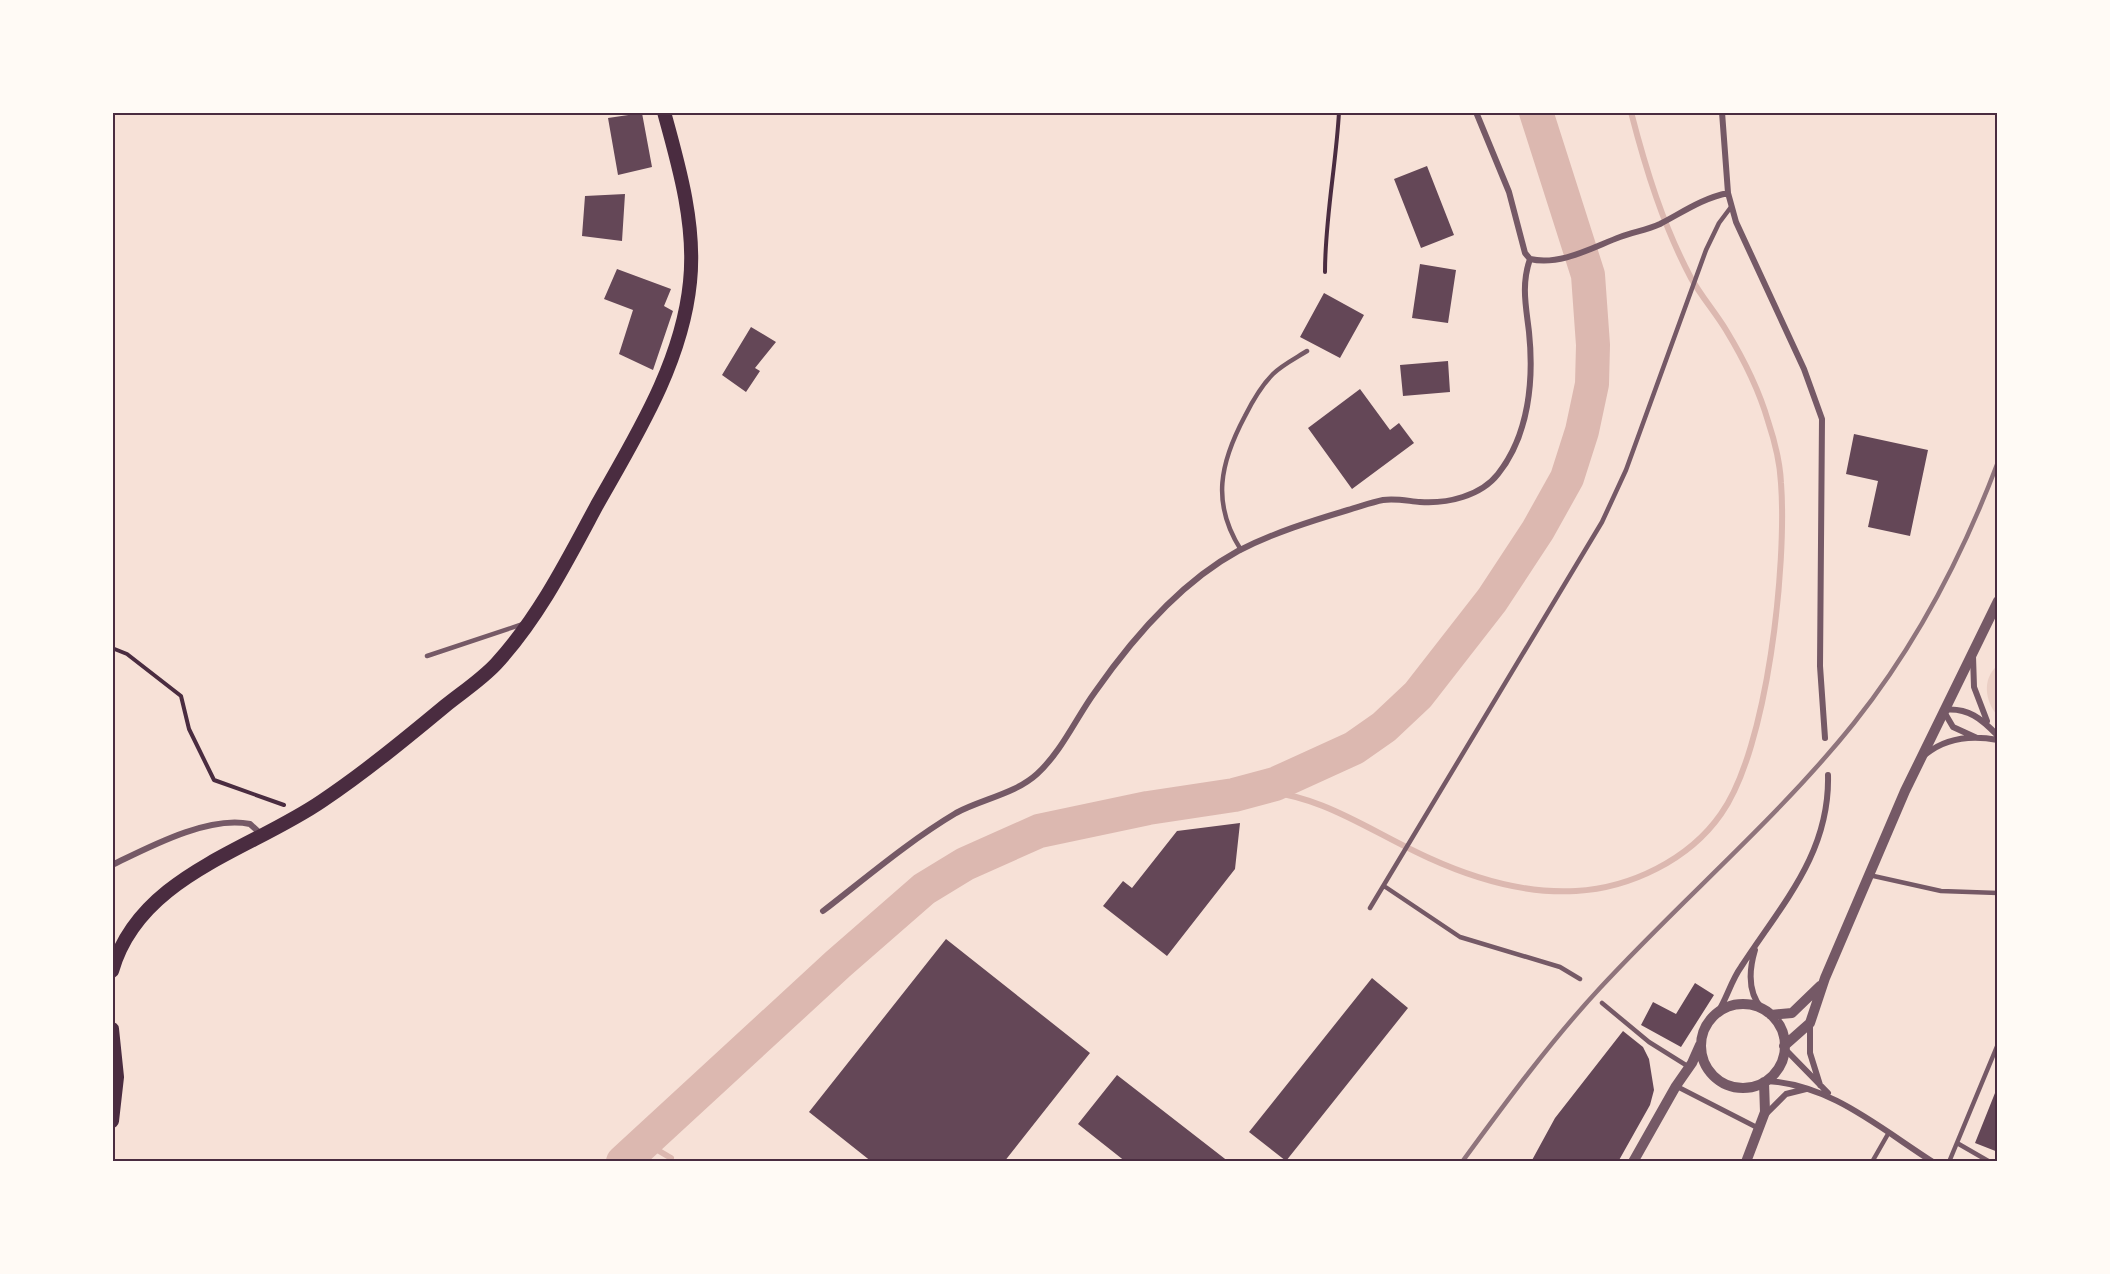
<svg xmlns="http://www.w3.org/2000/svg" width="2110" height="1274" font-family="'Public Sans',sans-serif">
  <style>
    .green { fill: #ebcfc5 }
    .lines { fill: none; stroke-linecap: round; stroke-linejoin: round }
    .stream { stroke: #dcb8b0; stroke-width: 6 }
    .river { stroke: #dcb8b0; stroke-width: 34 }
    .building { fill: #644757 }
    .path { stroke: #4a2c40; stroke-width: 4 }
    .service { stroke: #755966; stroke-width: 4.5 }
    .pedestrian { stroke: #755966; stroke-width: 5 }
    .minor { stroke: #755966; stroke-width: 6 }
    .tertiary { stroke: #755966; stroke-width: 10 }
    .primary { stroke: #4a2c40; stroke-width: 14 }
    .rail { stroke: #8f747c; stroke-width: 4.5 }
    .neatline { fill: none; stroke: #4a2c40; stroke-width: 2 }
  </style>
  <rect width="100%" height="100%" fill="#f7e1d7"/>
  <path class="green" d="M 1997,666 L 1997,715 C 1985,701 1982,679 1997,666 Z"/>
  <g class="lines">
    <path class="stream" d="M 1255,790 C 1324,795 1369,831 1429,858 C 1475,879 1525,894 1576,891 C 1630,888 1689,860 1721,814 C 1768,748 1787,564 1781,483 C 1780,462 1775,442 1768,421 C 1759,390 1743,358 1726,330 C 1715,312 1701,296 1691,278 C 1663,225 1646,170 1631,112
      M 638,1148 L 654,1148 L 671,1158"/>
    <path class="river" d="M 623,1162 L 838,964 L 924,889 L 965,864 L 1039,831 L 1148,808 L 1234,795 L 1275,784 L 1354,748 L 1384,727 L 1418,695 L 1492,600 L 1538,530 L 1567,478 L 1582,431 L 1592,384 L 1593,345 L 1588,275 L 1536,112"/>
  </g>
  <path class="building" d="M 642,113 L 652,167 L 618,175 L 608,118 Z
    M 1427,166 L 1454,235 L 1421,248 L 1394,179 Z
    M 625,194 L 622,241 L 582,236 L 585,196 Z
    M 1420,264 L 1456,270 L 1448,323 L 1412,318 Z
    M 617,269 L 671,289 L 664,306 L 673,311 L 653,370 L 619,354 L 633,310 L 604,299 Z
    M 1324,293 L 1364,315 L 1340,358 L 1300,337 Z
    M 751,327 L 776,342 L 755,368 L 760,371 L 746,392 L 722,375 Z
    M 1448,361 L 1450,392 L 1403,396 L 1400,365 Z
    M 1360,389 L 1390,430 L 1399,423 L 1414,443 L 1352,489 L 1308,428 Z
    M 1854,434 L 1928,450 L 1910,536 L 1868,527 L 1878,481 L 1846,474 Z
    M 1240,823 L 1235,869 L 1167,956 L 1103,906 L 1123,881 L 1132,888 L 1177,831 Z
    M 946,939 L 1090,1053 L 1004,1162 L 872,1162 L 809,1112 Z
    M 1372,978 L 1408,1008 L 1286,1161 L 1249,1132 Z
    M 1695,983 L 1714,995 L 1681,1047 L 1641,1025 L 1653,1002 L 1676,1014 Z
    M 1623,1031 L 1643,1047 L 1649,1059 L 1654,1090 L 1650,1105 L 1618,1162 L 1531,1162 L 1555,1118 Z
    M 1117,1075 L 1229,1162 L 1126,1162 L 1078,1124 Z
    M 1997,1088 L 1998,1088 L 1998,1152 L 1975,1143 Z"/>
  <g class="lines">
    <path class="path" d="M 1325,272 C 1325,218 1336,166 1339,112
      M 112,648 L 127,654 L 181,696 L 189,729 L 214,780 L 284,805"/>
    <path class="service" d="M 1241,550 C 1211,503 1220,463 1245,416 C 1252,402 1261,386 1273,374 C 1282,365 1296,358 1307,351
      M 427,656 L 523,624
      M 1869,875 L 1941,891 L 1998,893
      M 1384,886 L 1460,937 L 1560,967 L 1580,979
      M 1370,908 L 1602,522 L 1626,470 L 1706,250 L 1719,223 L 1731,207
      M 1602,1003 L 1649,1042 L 1689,1067
      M 1957,1143 L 1990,1162
      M 1872,1162 L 1888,1134
      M 1949,1162 L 1998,1044"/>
    <path class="pedestrian" d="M 1676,1086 L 1758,1128"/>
    <path class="minor" d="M 1476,112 L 1509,192 L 1525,253 L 1530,259 C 1561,266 1593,247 1620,237 C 1633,232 1647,230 1660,224 C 1683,212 1703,198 1728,193
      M 1722,112 L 1728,193 L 1736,222 L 1804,369 L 1822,419 L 1820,666 L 1825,738
      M 1973,656 L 1974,687 L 1987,721
      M 1977,738 L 1953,727 L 1943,710 C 1968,707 1982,719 1998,736
      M 1926,754 C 1947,737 1972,735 1998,740
      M 112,865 C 149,847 209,815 250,824 L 262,835
      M 823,911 C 867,877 909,841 956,813 C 982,799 1015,794 1037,774 C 1062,751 1076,718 1095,692 C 1132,639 1181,582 1238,551 C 1273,533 1311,521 1348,510 C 1359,507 1372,502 1383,500 C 1395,498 1408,501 1420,502 C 1447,504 1481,496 1498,474 C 1529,435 1534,380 1529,332 C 1526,306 1521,285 1530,259
      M 1755,950 C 1749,970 1747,992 1762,1009
      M 1718,1012 C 1727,998 1731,981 1741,967 C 1781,905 1830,854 1828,775
      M 1810,1025 L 1810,1053 L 1820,1085
      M 1784,1048 L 1828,1093
      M 1765,1081 C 1829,1083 1881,1129 1933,1162
      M 1766,1114 L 1786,1094 L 1806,1089"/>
    <path class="tertiary" d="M1701 1046a42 42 0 1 1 84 0a42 42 0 1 1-84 0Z
      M 1771,1015 L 1792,1013 L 1820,986
      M 1784,1046 L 1810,1023 L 1825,978 L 1905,791 L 1998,601
      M 1633,1162 L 1676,1086 L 1692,1063 L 1700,1045
      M 1746,1162 L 1765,1112 L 1764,1082"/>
    <path class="primary" d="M 112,971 C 139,876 249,851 322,801 C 365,772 404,740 445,706 C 461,693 481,680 496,664 C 539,617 567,561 597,505 C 636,436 682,363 690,282 C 696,225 679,166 664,112
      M 112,1029 L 117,1077 L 112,1121"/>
    <path class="rail" d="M 1462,1162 C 1506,1102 1550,1042 1600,988 C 1683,898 1778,818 1854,723 C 1917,644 1963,555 1998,462"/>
  </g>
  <rect width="2110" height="1274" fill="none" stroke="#fffaf5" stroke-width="228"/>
  <rect x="114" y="114" width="1882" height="1046" class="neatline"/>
</svg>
